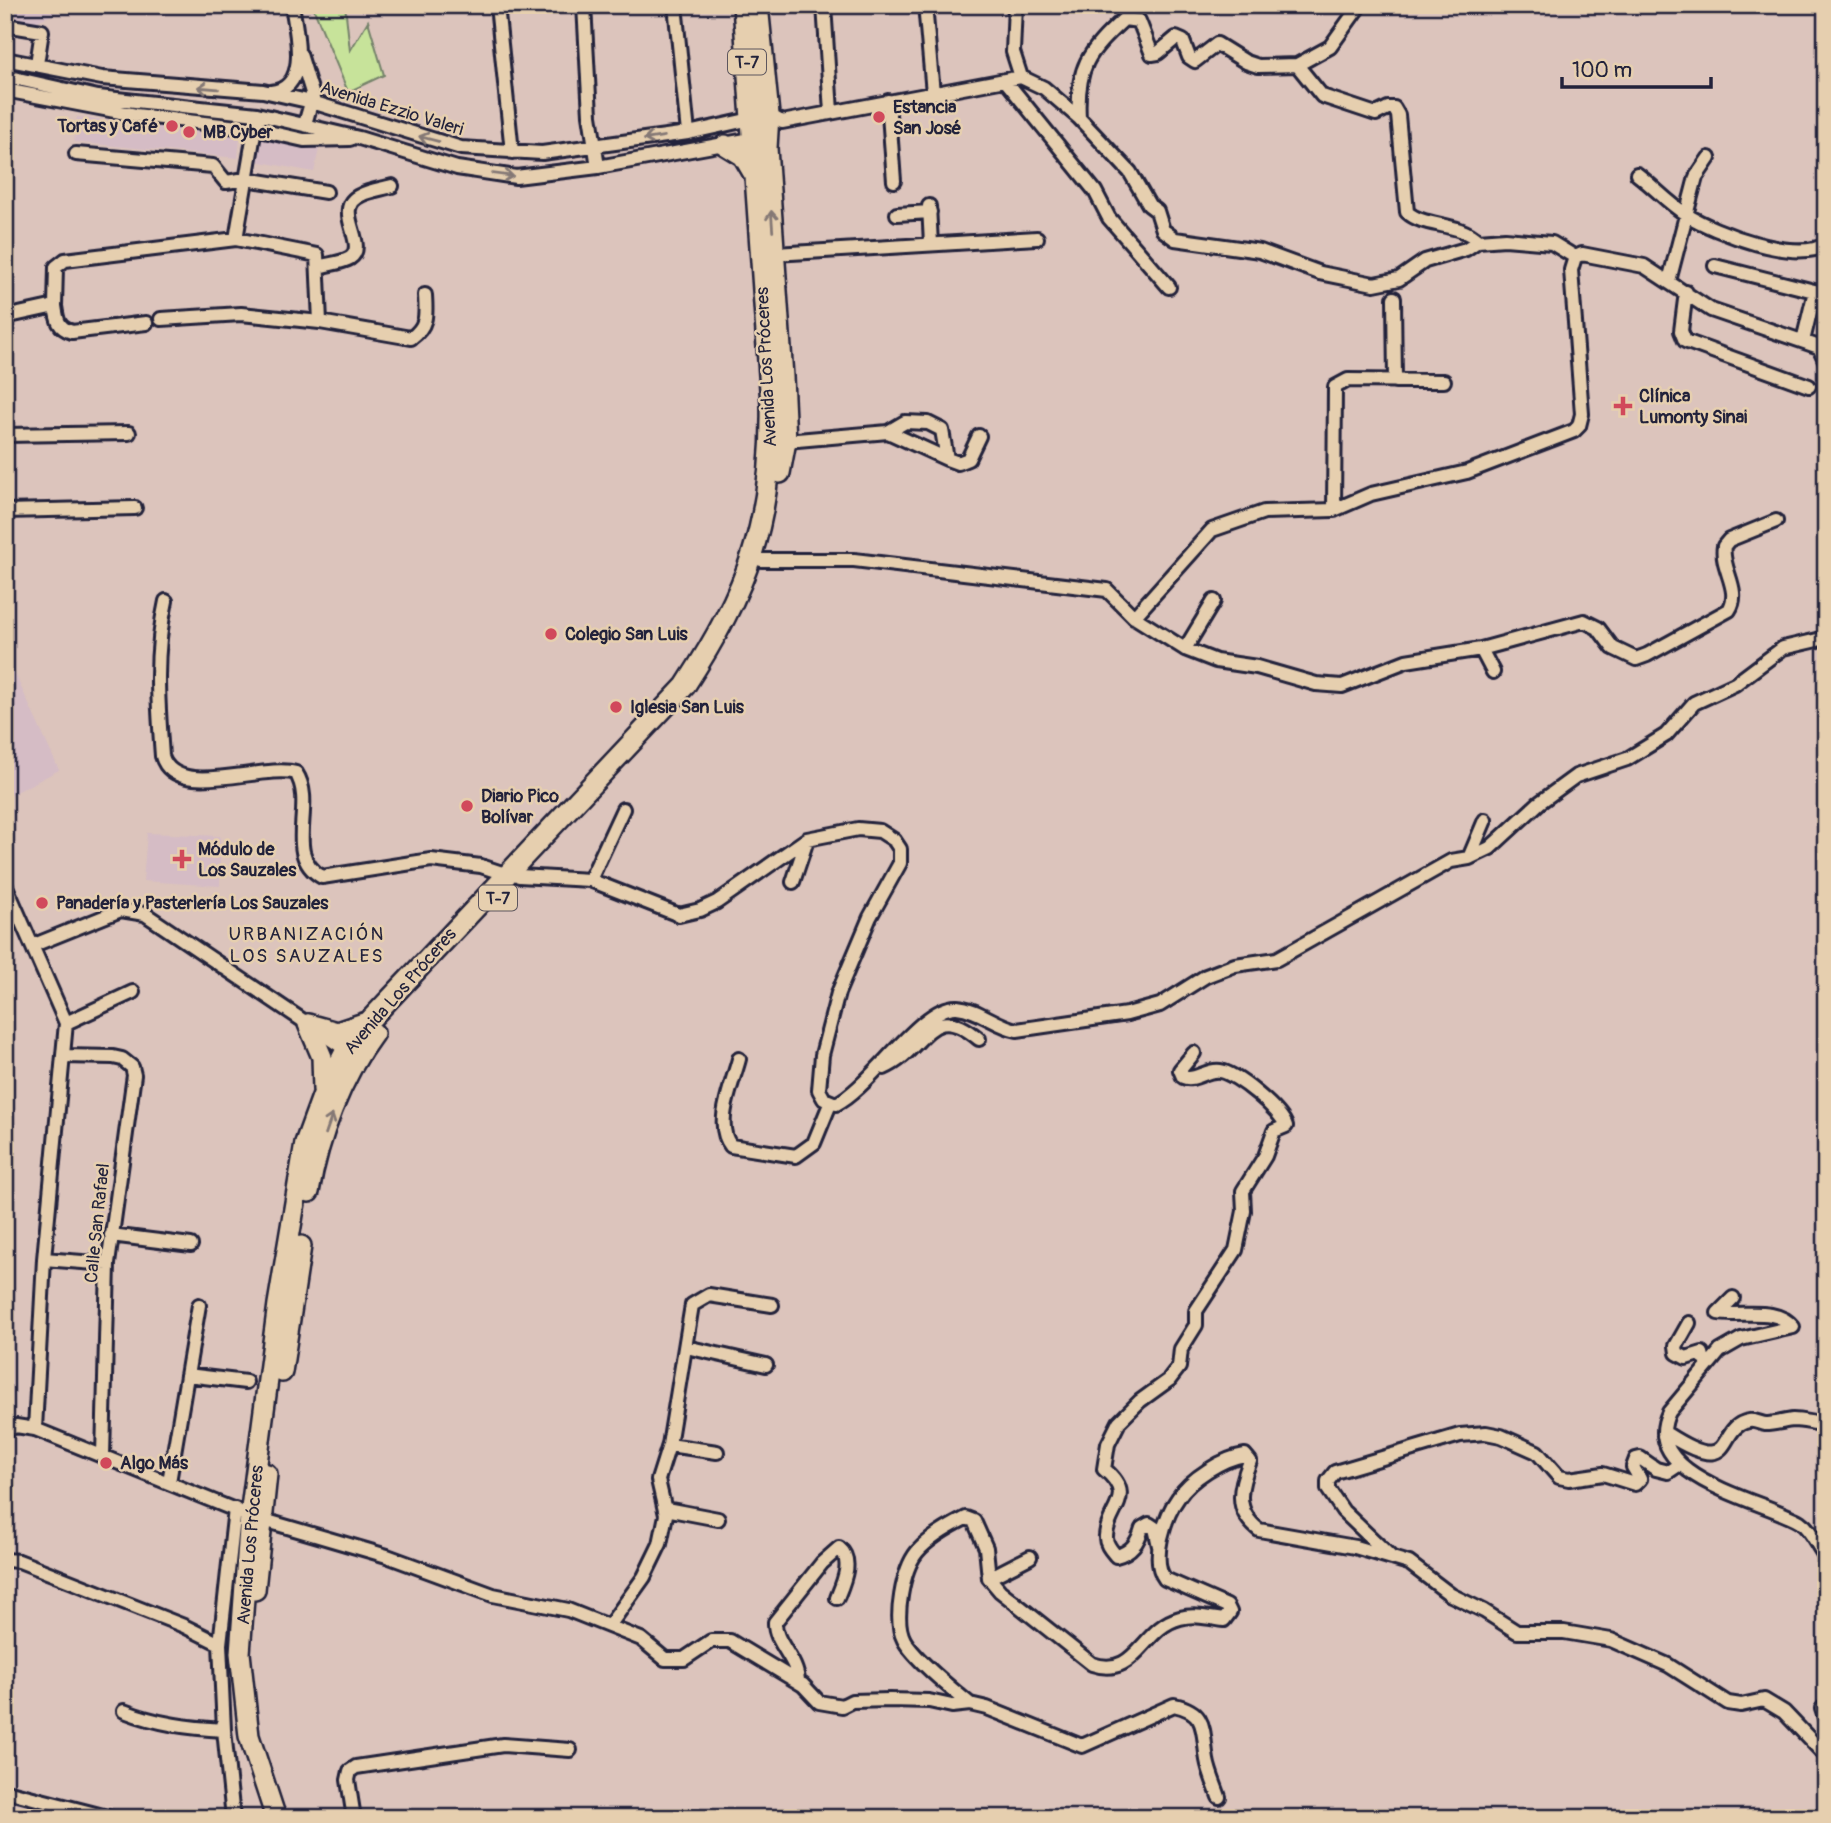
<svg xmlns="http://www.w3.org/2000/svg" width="1831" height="1823" font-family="Pangolin,sans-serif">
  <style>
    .built { fill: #d5bcc5 }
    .green { fill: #c7e39a; stroke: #74826a; stroke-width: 2 }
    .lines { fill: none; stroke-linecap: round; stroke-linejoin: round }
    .minor-casing { stroke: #22223b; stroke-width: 18 }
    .highway-casing { stroke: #22223b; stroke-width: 24 }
    .minor { stroke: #e6cfaf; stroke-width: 12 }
    .highway { stroke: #e6cfaf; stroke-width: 19 }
    .oneway { stroke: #847875 }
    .poi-dot { fill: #d1495b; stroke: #e6cfaf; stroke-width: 2.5 }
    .labels { text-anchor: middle; stroke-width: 5; stroke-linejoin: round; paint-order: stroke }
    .shield { fill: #e6cfaf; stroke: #5d565e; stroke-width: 2 }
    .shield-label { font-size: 16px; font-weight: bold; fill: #22223b }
    .poi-label { font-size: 18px; font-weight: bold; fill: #22223b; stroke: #e6cfaf; text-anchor: start }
    .street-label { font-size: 18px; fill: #22223b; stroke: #e6cfaf }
    .neighbourhood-label { font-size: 19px; letter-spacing: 2px; fill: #22223b; stroke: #e6cfaf }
  </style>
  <rect width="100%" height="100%" fill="#dcc4bc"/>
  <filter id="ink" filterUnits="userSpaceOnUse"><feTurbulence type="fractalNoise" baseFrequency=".0143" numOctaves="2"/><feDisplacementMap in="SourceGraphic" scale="14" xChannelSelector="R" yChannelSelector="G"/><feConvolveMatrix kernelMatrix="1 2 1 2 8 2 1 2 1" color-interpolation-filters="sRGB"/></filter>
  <g filter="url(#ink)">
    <path class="built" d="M 5,5 L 56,5 L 52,15 L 5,34 Z
      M 77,117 L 240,136 L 238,158 L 74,142 Z
      M 261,137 L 319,149 L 314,172 L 255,161 Z
      M 10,663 L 59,770 L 5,798 L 5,666 Z
      M 147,833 L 220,836 L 220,886 L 143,881 Z"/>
    <path class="green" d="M 312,5 L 345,5 L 350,51 L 368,21 L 384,75 L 348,92 Z"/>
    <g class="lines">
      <defs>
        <path id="minor" d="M 497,5 L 512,152
          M 584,5 L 590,115 L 598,167
          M 675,5 L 688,133
          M 824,5 L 831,112
          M 925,5 L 933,93
          M 1015,5 L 1013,52 L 1021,77
          M 5,25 L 42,31 L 37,64
          M 300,54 L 313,96 L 305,124
          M 5,59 L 102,78 L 263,91 L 312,102 L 461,148 L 542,153 L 688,133 L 769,115 L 782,122 L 1021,77 L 1044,88 L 1079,118 C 1076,67 1088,52 1124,19 L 1139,21 L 1152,54 L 1158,53 L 1176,38 L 1183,41 L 1189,57 L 1195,61 L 1217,44 L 1246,62 L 1258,66 L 1297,65 L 1330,47 L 1360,5
          M 1297,65 L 1322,96 L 1376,114 L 1388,108 L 1394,108 L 1398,115 L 1407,212 C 1424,228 1458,221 1478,241
          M 5,76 L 98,97 L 257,114 L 359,138 L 457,168 L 516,177 L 598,167 L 757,138
          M 1005,80 L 1095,191 L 1109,218 L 1169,287
          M 5,90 L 136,115 L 255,129 L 304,140 L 350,139
          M 271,92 C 311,88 296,31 292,5
          M 888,101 L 894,181
          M 1079,118 L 1130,172 L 1149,205 L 1157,211 L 1163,230 L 1175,239 L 1260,251 L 1320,273 L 1374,284 L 1399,279 L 1425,261 L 1466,249 L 1478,241 L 1505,239 L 1552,243 L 1575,257
          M 76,154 L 213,166 L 226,182 L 246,179 L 326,192
          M 1637,174 C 1654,187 1669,204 1687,215 C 1714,232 1797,264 1826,244
          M 929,206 L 931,244
          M 897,214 L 930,212
          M 236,239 L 256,122
          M 775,254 L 1037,238
          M 1715,266 L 1826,294
          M 319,267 C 328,264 342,263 350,258 C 370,245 330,208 361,195 C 370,190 382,189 392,186
          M 1669,281 L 1696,177 L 1709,158
          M 1686,292 L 1681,331 L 1685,341 L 1809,386
          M 1394,298 L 1395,381
          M 55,306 C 57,320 58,328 72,332 L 146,323
          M 5,317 L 55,306 L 56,267 L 65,260 L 236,239 L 317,255 L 320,322
          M 161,319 L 241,314 L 320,322 L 411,338 C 428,326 426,314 425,295
          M 1803,341 L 1815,291
          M 888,432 L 947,459
          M 5,435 L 129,433
          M 786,441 L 888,432 L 905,422 L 928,423 L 942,430 L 947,459 L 958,463 L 968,459 L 979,436
          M 1334,510 L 1335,387 L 1348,380 L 1444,381
          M 5,511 L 135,508
          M 761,560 L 854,560 L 1107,590 L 1134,617 L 1185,649 L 1216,661 L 1257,667 L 1316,684 L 1342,686 L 1406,661 L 1481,649 L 1584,621 L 1598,628 L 1613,648 L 1636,659 L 1647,655 L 1729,610 C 1742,590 1720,568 1724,546 L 1729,540 L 1776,521
          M 166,601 C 154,654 158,702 162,756 C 175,801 263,763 296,773 C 317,805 282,854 322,877 L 431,860 L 481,866 L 508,875
          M 1134,617 L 1212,530 L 1264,512 L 1334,510 L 1371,494 L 1467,472 L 1574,431 L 1579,426 L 1582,414 L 1571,270 L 1575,257 L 1582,254 L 1644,266 L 1711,310 L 1819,347 L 1826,362
          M 1185,649 L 1214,601
          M 1481,649 L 1493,672
          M 1469,858 L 1485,820
          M 519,876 L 590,880 L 679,915 L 700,910 L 717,902 L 807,839 L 858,829 L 880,831 L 894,840 L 900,849 L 900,863 L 870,917 L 838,993 L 822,1055 L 819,1090 L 824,1099 L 836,1104 C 871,1087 922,1005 957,1007 C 979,1009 996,1026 1017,1030 L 1127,1014 L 1160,1005 L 1206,976 L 1235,965 L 1277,959 L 1451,861 L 1469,858 L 1490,848 L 1539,803 L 1576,776 L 1627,759 L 1666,735 L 1694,703 L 1735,684 L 1783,648 L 1826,638
          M 590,880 L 623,809
          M 793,882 L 807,840
          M 5,884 L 66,1023 L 44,1259 L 35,1429
          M 34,945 L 121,910 L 145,914 L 351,1053
          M 66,1023 L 133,992
          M 63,1056 L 113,1057 L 122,1059 L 132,1067 L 134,1075 L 108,1264 L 103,1455
          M 739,1059 C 733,1083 713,1125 731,1146 L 796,1156 L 814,1143 L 830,1104
          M 884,1068 C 926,1050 929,997 979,1039
          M 111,1235 L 191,1245
          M 44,1259 L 108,1264
          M 1733,1298 L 1718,1313 C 1741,1317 1777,1306 1793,1327 L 1741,1339 L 1720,1351 L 1669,1412 C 1638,1477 1763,1500 1800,1522 C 1812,1530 1817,1546 1826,1557
          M 1689,1323 L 1676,1346 L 1677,1353 L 1686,1358 L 1702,1353 L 1703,1357
          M 686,1347 L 766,1365
          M 187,1375 L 246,1382
          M 5,1430 L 16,1426 L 35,1429 L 250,1516 L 387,1556 L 493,1595 L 568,1610 L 641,1639 L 665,1659 L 684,1659 L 711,1641 L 730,1641 L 803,1685 L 819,1702 L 842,1706 L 852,1701 L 890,1700 L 929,1701 L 952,1706 L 970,1704 L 987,1708 L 1082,1746 L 1174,1705 C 1208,1712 1202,1731 1207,1760 C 1209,1772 1215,1785 1219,1797
          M 1664,1436 L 1667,1434 C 1739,1480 1714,1427 1749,1421 C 1754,1420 1760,1423 1765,1424 C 1774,1424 1784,1421 1793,1420 C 1804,1420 1815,1424 1826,1424
          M 669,1445 L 717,1452
          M 169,1482 L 199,1305
          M 666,1509 L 718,1519
          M 1159,1546 L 1155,1528 L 1149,1524 L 1142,1528 C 1138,1542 1132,1552 1116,1556 C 1112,1551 1105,1544 1106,1536 C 1107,1509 1138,1497 1104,1469 L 1108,1444 L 1119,1422 L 1140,1401 L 1169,1380 L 1179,1367 L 1181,1349 L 1196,1325 L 1196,1311 L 1236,1250 L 1244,1211 L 1243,1191 L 1265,1156 L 1274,1131 L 1286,1126 C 1281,1110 1236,1073 1220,1071 C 1206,1069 1195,1082 1183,1077 L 1180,1070 L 1194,1053
          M 1392,1558 L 1343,1511 L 1328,1489 L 1328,1481 L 1335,1472 L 1460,1435 L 1486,1433 L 1501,1436 L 1537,1452 L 1559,1477 L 1569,1479 L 1603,1474 L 1635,1484 L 1640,1479 L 1633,1467 L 1636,1459 L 1640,1458 L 1656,1469 L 1668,1472 L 1680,1464
          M 5,1560 L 19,1561 L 184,1626 L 220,1644
          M 989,1578 L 1030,1557
          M 609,1626 L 644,1577 L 660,1544 L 666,1515 L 658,1480 L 669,1445 L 692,1305 L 709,1295 L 772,1305
          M 798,1682 C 798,1659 774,1643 775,1622 L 822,1563 L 839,1548 C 854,1560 843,1583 837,1598
          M 970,1704 C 953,1690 914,1659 904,1640 C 893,1620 903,1569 917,1552 C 929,1538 950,1526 966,1518 L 974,1521 L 986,1548 L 989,1578 L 1000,1591 L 1092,1664 C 1137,1679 1141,1628 1180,1618 C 1195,1614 1209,1618 1224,1620 L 1230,1612 L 1227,1606 L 1165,1579 C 1150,1560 1165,1516 1178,1498 C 1190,1479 1223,1458 1245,1455 L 1250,1461 C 1240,1486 1233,1510 1259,1530 L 1355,1547 L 1409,1563 L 1451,1595 L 1484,1611 L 1517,1632 L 1564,1632 L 1611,1640 L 1668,1665 L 1728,1703 L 1741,1705 L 1764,1700 L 1784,1712 L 1826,1756
          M 1826,1705 L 1822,1709 L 1826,1721
          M 124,1711 C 157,1724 189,1728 224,1730
          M 6,1791 L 111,1818
          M 233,1818 L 224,1730 L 220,1644 L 235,1509
          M 354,1818 L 348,1780 L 350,1771 L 356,1767 L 503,1745 L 570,1750"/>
        <path id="highway" d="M 758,5 L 769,115 L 767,148 L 783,377 L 786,441 L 780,473
          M 725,145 L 743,156 L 753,173
          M 308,1024 L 322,1057 L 323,1090
          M 308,1024 L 337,1032 L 367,1022
          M 309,1192 C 318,1138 341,1077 374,1033
          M 282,1372 L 301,1246
          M 255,1590 L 267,1474
          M 276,1818 L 249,1736 L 240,1653 L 250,1516 L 278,1304 L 305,1143 L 323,1094 L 346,1050 L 368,1022 L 685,686 C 748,589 773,522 771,404 L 743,5"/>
      </defs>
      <use href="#minor" class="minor-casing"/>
      <use href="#highway" class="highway-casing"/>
      <use href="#minor" class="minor"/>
      <use href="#highway" class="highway"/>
    </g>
    <defs><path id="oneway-shaft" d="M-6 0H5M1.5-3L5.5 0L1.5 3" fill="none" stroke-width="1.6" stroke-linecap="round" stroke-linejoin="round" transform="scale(1.75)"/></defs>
    <g class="oneway">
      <use href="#oneway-shaft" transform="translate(208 88) rotate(-175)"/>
      <use href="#oneway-shaft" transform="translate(654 138) rotate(171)"/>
      <use href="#oneway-shaft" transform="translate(429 139) rotate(-165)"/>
      <use href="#oneway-shaft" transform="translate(503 175) rotate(8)"/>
      <use href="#oneway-shaft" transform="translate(772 221) rotate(-94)"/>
      <use href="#oneway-shaft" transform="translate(329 1124) rotate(-71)"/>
    </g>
  </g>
  <g class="poi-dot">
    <circle cx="879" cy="117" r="7"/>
    <circle cx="172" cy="126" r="7"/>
    <circle cx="189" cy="132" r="7"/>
    <path d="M1619.5 395.5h7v7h7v7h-7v7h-7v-7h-7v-7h7z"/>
    <circle cx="551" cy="634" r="7"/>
    <circle cx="616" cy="707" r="7"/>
    <circle cx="467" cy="806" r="7"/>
    <path d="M178.5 848.5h7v7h7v7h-7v7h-7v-7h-7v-7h7z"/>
    <circle cx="42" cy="903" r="7"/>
    <circle cx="106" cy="1463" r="7"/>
  </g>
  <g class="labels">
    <g class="shield">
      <rect x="728" y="49.5" width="38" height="25" rx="5"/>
      <rect x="479" y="885.5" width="38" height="25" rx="5"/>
    </g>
    <g class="shield-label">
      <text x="747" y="68">T-7</text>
      <text x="498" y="904">T-7</text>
    </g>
    <g class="poi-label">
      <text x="893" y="113">Estancia<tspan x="893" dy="21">San José</tspan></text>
      <text x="158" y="132" text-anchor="end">Tortas y Café</text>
      <text x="203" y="138">MB Cyber</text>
      <text x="1639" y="402">Clínica<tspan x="1639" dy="21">Lumonty Sinai</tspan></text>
      <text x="565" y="640">Colegio San Luis</text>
      <text x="630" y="713">Iglesia San Luis</text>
      <text x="481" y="802">Diario Pico<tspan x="481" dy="21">Bolívar</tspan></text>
      <text x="198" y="855">Módulo de<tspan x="198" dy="21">Los Sauzales</tspan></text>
      <text x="56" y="909">Panadería y Pasterlería Los Sauzales</text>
      <text x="120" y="1469">Algo Más</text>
    </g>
    <g class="street-label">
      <text transform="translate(392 108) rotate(17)" y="6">Avenida Ezzio Valeri</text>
      <text transform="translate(766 367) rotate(-93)" y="6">Avenida Los Próceres</text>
      <text transform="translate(400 991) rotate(-49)" y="6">Avenida Los Próceres</text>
      <text transform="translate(97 1223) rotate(-84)" y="6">Calle San Rafael</text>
      <text transform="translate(250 1545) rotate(-85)" y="6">Avenida Los Próceres</text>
    </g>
    <g class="neighbourhood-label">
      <text x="307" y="940">URBANIZACIÓN<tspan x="307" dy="22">LOS SAUZALES</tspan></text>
    </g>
  </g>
  <rect width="1831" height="1823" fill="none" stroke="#e6cfaf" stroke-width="28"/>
  <rect x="14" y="14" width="1803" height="1795" fill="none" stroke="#22223b" stroke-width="2.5" filter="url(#ink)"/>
  <path d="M1562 77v10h149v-10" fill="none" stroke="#22223b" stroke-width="3.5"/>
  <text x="1572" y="77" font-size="21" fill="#22223b" stroke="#e6cfaf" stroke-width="5" paint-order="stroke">100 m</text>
</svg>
